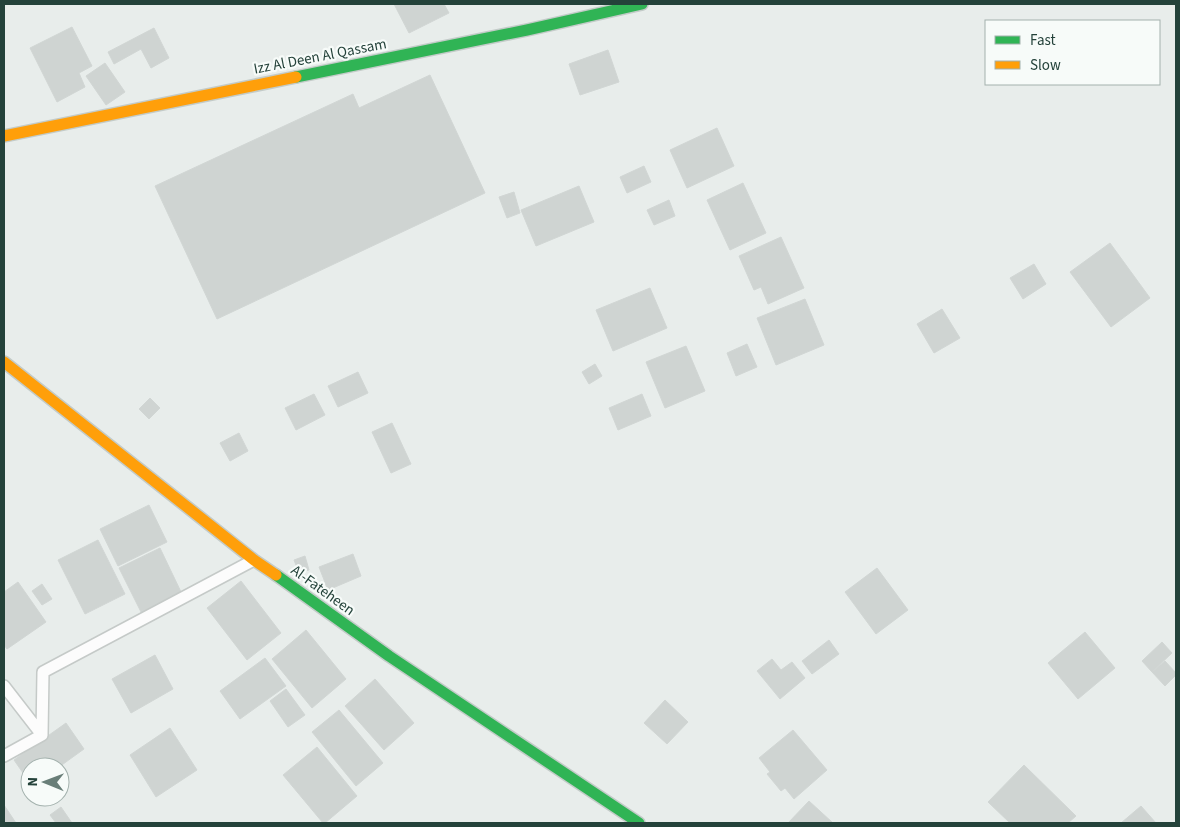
<svg xmlns="http://www.w3.org/2000/svg" width="1180" height="827" font-family="'Source Sans 3',sans-serif">
  <style>
    .building { fill: #cfd4d2; stroke: #d1d6d4 }
    .lines { fill: none; stroke-linecap: round; stroke-linejoin: round }
    .lane-casing { stroke: #c5cac8; stroke-width: 14 }
    .fast-casing { stroke: #c3cbc8; stroke-width: 14 }
    .slow-casing { stroke: #c3cbc8; stroke-width: 14 }
    .lane { stroke: #fcfcfc; stroke-width: 11 }
    .fast { stroke: #30b455; stroke-width: 11 }
    .slow { stroke: #ff9f0a; stroke-width: 11 }
    .labels { text-anchor: middle; stroke-width: 4.5; stroke-linejoin: round; paint-order: stroke }
    .street-label { font-size: 15px; fill: #24423a; stroke: #f7fbf9 }
  </style>
  <rect width="100%" height="100%" fill="#e8edeb"/>
  <path class="building" d="M 394,4 L 444,4 L 449,13 L 409,33 Z
    M 72,27 L 92,66 L 79,73 L 85,87 L 57,102 L 30,48 Z
    M 154,28 L 169,58 L 151,68 L 141,49 L 114,64 L 108,52 Z
    M 608,50 L 619,82 L 580,95 L 569,64 Z
    M 105,63 L 125,92 L 106,105 L 86,76 Z
    M 430,75 L 485,193 L 217,319 L 155,186 L 353,94 L 359,108 Z
    M 717,128 L 734,166 L 687,188 L 670,150 Z
    M 644,166 L 651,182 L 627,193 L 620,177 Z
    M 743,183 L 766,233 L 730,250 L 707,200 Z
    M 579,186 L 594,222 L 536,246 L 521,210 Z
    M 514,192 L 520,213 L 507,218 L 499,197 Z
    M 669,200 L 675,216 L 654,225 L 647,210 Z
    M 781,237 L 804,288 L 768,304 L 761,287 L 754,290 L 739,256 Z
    M 1110,243 L 1150,298 L 1111,327 L 1070,272 Z
    M 1034,264 L 1046,284 L 1023,299 L 1010,278 Z
    M 650,288 L 667,328 L 613,351 L 596,310 Z
    M 805,299 L 824,345 L 776,365 L 757,318 Z
    M 942,309 L 960,338 L 934,353 L 917,324 Z
    M 747,344 L 757,367 L 736,376 L 727,353 Z
    M 686,346 L 705,391 L 665,408 L 646,362 Z
    M 595,364 L 602,376 L 589,384 L 582,372 Z
    M 358,372 L 368,393 L 338,407 L 328,386 Z
    M 314,394 L 325,415 L 296,430 L 285,408 Z
    M 642,394 L 651,416 L 618,430 L 609,408 Z
    M 150,398 L 160,408 L 149,419 L 139,409 Z
    M 392,423 L 411,464 L 391,473 L 372,432 Z
    M 239,433 L 248,451 L 230,461 L 220,443 Z
    M 149,505 L 167,542 L 118,566 L 100,529 Z
    M 98,540 L 125,594 L 85,614 L 58,560 Z
    M 160,548 L 182,594 L 142,614 L 119,568 Z
    M 353,554 L 361,576 L 328,590 L 319,567 Z
    M 305,556 L 309,570 L 299,573 L 294,560 Z
    M 877,568 L 908,610 L 876,634 L 845,592 Z
    M 241,581 L 281,633 L 247,660 L 207,608 Z
    M 18,582 L 46,622 L 7,649 L 4,645 L 4,592 Z
    M 42,584 L 52,599 L 42,605 L 32,591 Z
    M 306,630 L 346,679 L 312,708 L 272,659 Z
    M 1085,632 L 1115,668 L 1078,699 L 1048,663 Z
    M 829,640 L 839,654 L 812,674 L 802,661 Z
    M 1162,642 L 1172,653 L 1152,672 L 1142,661 Z
    M 155,655 L 173,689 L 131,713 L 112,679 Z
    M 265,658 L 286,686 L 240,719 L 220,691 Z
    M 772,659 L 781,670 L 792,662 L 805,678 L 780,699 L 757,671 Z
    M 1165,661 L 1176,673 L 1176,675 L 1165,686 L 1152,672 Z
    M 375,679 L 414,723 L 384,750 L 345,706 Z
    M 286,689 L 305,715 L 288,727 L 270,701 Z
    M 665,700 L 688,722 L 667,744 L 644,723 Z
    M 339,710 L 383,763 L 356,786 L 312,732 Z
    M 66,723 L 84,749 L 59,767 L 30,767 L 30,783 L 14,760 Z
    M 170,728 L 197,770 L 156,797 L 130,755 Z
    M 793,730 L 827,770 L 794,799 L 785,788 L 781,791 L 767,774 L 770,772 L 759,758 Z
    M 317,747 L 357,796 L 325,823 L 323,823 L 283,775 Z
    M 1024,765 L 1076,816 L 1068,823 L 1010,823 L 988,802 Z
    M 809,801 L 833,823 L 788,823 Z
    M 4,805 L 16,823 L 4,823 Z
    M 1141,806 L 1156,823 L 1121,823 Z
    M 61,807 L 72,823 L 56,823 L 50,815 Z"/>
  <g class="lines">
    <defs>
      <path id="lane" d="M 4,686 L 42,735
        M 4,756 L 42,735 L 43,672 L 252,561"/>
      <path id="fast" d="M 296,77 L 527,30 L 642,4
        M 276,575 L 389,656 L 639,823"/>
      <path id="slow" d="M 4,136 L 296,77
        M 4,362 L 254,560 L 276,575"/>
    </defs>
    <use href="#lane" class="lane-casing"/>
    <use href="#fast" class="fast-casing"/>
    <use href="#slow" class="slow-casing"/>
    <use href="#lane" class="lane"/>
    <use href="#fast" class="fast"/>
    <use href="#slow" class="slow"/>
  </g>
  <g class="labels">
    <g class="street-label">
      <text transform="translate(320 56) rotate(-11)" y="5">Izz Al Deen Al Qassam</text>
      <text transform="translate(323 590) rotate(36)" y="5">Al-Fateheen</text>
    </g>
  </g>
  <rect width="1180" height="827" fill="none" stroke="#24423a" stroke-width="10"/>
  <rect x="985" y="20" width="175" height="65" fill="#f7fbf9" stroke="#a3b1ad"/>
  <rect x="995" y="36" width="25" height="8" fill="#30b455" stroke="#a3b1ad"/>
  <text x="1030" y="45" font-size="15" fill="#24423a">Fast</text>
  <rect x="995" y="61" width="25" height="8" fill="#ff9f0a" stroke="#a3b1ad"/>
  <text x="1030" y="70" font-size="15" fill="#24423a">Slow</text>
  <g transform="translate(45 782) rotate(271)"><circle r="24" fill="#f7fbf9" stroke="#a3b1ad"/>
  <path d="M0-4L9 19L0 12L-9 19Z" fill="#697e78"/>
  <text y="-8" font-size="14" font-weight="bold" text-anchor="middle" fill="#24423a">N</text>
  </g>
</svg>
